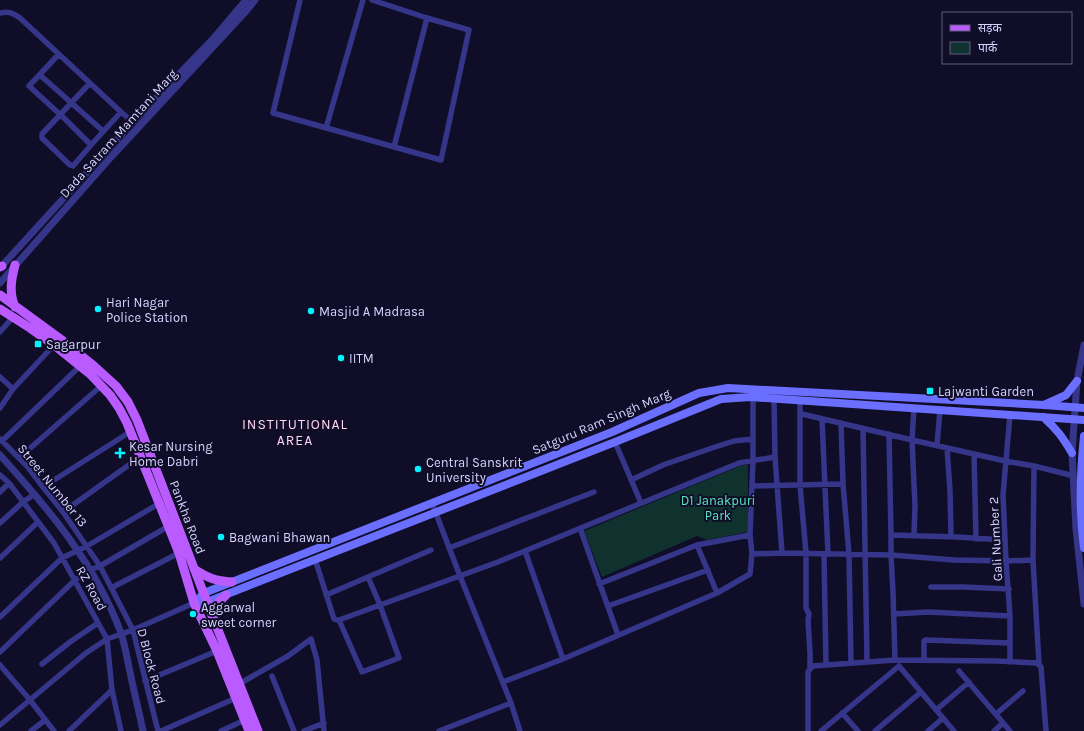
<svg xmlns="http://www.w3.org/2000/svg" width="1084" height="731" font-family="Karla,'Noto Sans Devanagari',sans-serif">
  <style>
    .green { fill: #10322f }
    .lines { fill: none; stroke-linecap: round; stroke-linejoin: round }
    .minor { stroke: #35368a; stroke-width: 5.5 }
    .tertiary { stroke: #35368a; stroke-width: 7 }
    .secondary { stroke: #6b6fff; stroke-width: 8 }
    .primary { stroke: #b95bff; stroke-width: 9 }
    .secondary-bridge { stroke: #6b6fff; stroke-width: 8 }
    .poi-dot { fill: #00f4ff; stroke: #100d28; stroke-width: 1.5 }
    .labels { text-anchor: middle; stroke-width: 4; stroke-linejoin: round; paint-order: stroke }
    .street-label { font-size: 13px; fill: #d6d4ff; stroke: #100d28 }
    .poi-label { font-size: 13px; fill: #d6d4ff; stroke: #100d28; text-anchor: start }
    .park-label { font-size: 13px; fill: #56e9bc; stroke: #100d28 }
    .neighbourhood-label { font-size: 14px; letter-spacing: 1px; fill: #ffd6f2; stroke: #100d28 }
  </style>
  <rect width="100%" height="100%" fill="#100d28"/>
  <path class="green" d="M 748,465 L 748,532 L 707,540 L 697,536 L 602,577 L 584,531 L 740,466 Z"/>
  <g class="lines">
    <path class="minor" d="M 300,0 L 273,113 L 441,160 L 469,30 L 427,18 L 372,0
      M 0,13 C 9,11 13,13 20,18 L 121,112 L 133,122
      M 58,55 L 29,86 L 65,119 L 91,145 L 121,112
      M 40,75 L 103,131
      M 89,84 L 42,134 L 42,138 L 70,165 L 73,166 L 91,145
      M 326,128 L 363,0
      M 394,147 L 427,18
      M 0,332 L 13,317
      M 0,377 L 13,389 L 54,345
      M 774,399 L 775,457 L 782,553
      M 800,401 L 800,412 L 802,414 L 912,440 L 1005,461 L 1034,466 L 1074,476
      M 0,408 L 13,389
      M 800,412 L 800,485 L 806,553 L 806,608 L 809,614 L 808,620 L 810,653 L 810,669
      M 1010,415 L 1003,495 L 1006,561 L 1010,616 L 1010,662
      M 822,419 L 828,554
      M 841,423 L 843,484 L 849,554 L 851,663
      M 863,428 L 867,662
      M 0,439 L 27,466 L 43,487 L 63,512 L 100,566 L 133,630 L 158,731
      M 2,441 L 80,366
      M 615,442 L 641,503
      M 937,445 L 940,410
      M 947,448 L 950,491 L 951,537
      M 974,454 L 976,539
      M 19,458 L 101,386
      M 1034,466 L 1033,560 L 1039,664
      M 0,475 L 9,483 L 54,543 L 107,639 L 112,690 L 121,731
      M 631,480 L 663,465 L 715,447 L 734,441 L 753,439
      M 752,486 L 843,484
      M 43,487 L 130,432
      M 0,492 L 9,483
      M 432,503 L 460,576 L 511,703 L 520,731
      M 63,512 L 140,457
      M 0,523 L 23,502 L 35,494
      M 580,528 L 618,635
      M 891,535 L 957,537 L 1005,540
      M 914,535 L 915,506 L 912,440 L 914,408
      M 697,545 L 717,593
      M 449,548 L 594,492
      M 525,551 L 563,659
      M 752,554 L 782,553 L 891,555 L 954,560 L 1006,561 L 1033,560
      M 824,554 L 826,665
      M 0,558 L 38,522
      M 315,559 L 334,619 L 337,620 L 339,620 L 498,562 L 739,463 L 775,457
      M 599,584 L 697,545 L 750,535
      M 931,587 L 963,587 L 1009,589
      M 111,588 L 179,553
      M 326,595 L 431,550
      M 608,606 L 708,570
      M 894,614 L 928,612 L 1010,616
      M 0,617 L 62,558 L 87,546 L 160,503
      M 339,620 L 362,672 L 399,658 L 380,605 L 368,577
      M 0,652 L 75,580 L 90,570 L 100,566 L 169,526
      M 895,660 L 997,661 L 1037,663 L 1041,667 L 1046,731
      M 924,660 L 924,641 L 926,640 L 1010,643
      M 42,664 L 70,642 L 98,623
      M 0,665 L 30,700 L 54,731
      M 959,671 L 1010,731
      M 272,676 L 294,731
      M 145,681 L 217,651
      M 503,682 L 563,659 L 717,593 L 750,574 L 752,554 L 750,535 L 753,461 L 753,398
      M 239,684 L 288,656 L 311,639 L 317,660 L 324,731
      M 936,710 L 969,682
      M 842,713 L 858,731
      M 996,714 L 1023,691
      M 0,725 L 86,653 L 107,639 L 133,630 L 194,603
      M 31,731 L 45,720
      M 69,731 L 112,690
      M 161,731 L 236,698
      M 221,731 L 245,720
      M 304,731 L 324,723
      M 439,731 L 511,703
      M 808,731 L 808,672 L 810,669 L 813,666 L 895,660 L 893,592 L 891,555 L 891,535 L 889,434
      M 821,731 L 899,666 L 954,731
      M 875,731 L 921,692
      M 928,731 L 943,718
      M 994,731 L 1003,723"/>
    <path class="tertiary" d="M 0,268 L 133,122 L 213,39 L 246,0
      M 0,283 L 111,157 L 247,10 L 255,0
      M 1084,345 L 1077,381 L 1072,453 L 1076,529 L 1084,604
      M 0,455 C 48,508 96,565 121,633 C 125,645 127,659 130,672 C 134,692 139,711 143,731"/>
    <path class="secondary" d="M 1044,405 L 1066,395 L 1077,381
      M 1043,417 C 1057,429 1063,438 1072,453
      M 201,602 L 207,602 L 615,442 L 721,399 L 750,397 L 1084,420
      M 194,603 L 204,593 L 612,432 L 699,393 L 728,388 L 1044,405 L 1084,408"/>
    <path class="primary" d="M 15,265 C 11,280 9,293 15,307
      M 0,267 L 2,266
      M 0,295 L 63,341 L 94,366 L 116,386 L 128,402 L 137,420 L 207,602 L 258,731
      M 0,309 L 30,328 L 54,345 L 90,374 L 110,395 L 119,408 L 127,423 L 179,553 L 194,603 L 217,651 L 249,731
      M 194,569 C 208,578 215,581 232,582
      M 212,616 L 215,606 L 226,595"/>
    <path class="secondary-bridge" d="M 1084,436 C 1080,474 1079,511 1084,548"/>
  </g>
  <g class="poi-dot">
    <circle cx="98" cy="309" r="4"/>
    <circle cx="311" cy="311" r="4"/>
    <rect x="34" y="340" width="8" height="8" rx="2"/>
    <circle cx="341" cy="358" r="4"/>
    <rect x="926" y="387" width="8" height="8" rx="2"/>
    <path d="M118 447h4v4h4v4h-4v4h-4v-4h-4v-4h4z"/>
    <circle cx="418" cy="469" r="4"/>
    <circle cx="221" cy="537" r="4"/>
    <circle cx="193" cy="614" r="4"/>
  </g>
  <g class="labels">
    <g class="street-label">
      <text transform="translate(118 133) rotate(-48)" y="5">Dada Satram Mamtani Marg</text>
      <text transform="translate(601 421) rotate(-23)" y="5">Satguru Ram Singh Marg</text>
      <text transform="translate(53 485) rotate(51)" y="5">Street Number 13</text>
      <text transform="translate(188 517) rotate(69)" y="5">Pankha Road</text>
      <text transform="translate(995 539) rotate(-93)" y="5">Gali Number 2</text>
      <text transform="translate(92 588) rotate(61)" y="5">RZ Road</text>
      <text transform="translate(152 666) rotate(75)" y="5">D Block Road</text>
    </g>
    <g class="poi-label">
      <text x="106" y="307">Hari Nagar<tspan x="106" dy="15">Police Station</tspan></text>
      <text x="319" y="316">Masjid A Madrasa</text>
      <text x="46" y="349">Sagarpur</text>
      <text x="349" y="363">IITM</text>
      <text x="938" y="396">Lajwanti Garden</text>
      <text x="129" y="451">Kesar Nursing<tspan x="129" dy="15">Home Dabri</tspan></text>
      <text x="426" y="467">Central Sanskrit<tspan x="426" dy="15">University</tspan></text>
      <text x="229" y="542">Bagwani Bhawan</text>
      <text x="201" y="612">Aggarwal<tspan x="201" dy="15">sweet corner</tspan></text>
    </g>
    <g class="park-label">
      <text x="718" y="505">D1 Janakpuri<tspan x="718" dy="15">Park</tspan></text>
    </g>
    <g class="neighbourhood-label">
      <text x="295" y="429">INSTITUTIONAL<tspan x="295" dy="16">AREA</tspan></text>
    </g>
  </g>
  <rect x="942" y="12" width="130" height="52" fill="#100d28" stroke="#5f5d7e"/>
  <rect x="950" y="25" width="20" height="6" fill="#b95bff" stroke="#5f5d7e"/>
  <text x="978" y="32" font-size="12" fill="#d6d4ff">सड़क</text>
  <rect x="950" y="42" width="20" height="12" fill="#10322f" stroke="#5f5d7e"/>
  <text x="978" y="52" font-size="12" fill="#d6d4ff">पार्क</text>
</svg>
